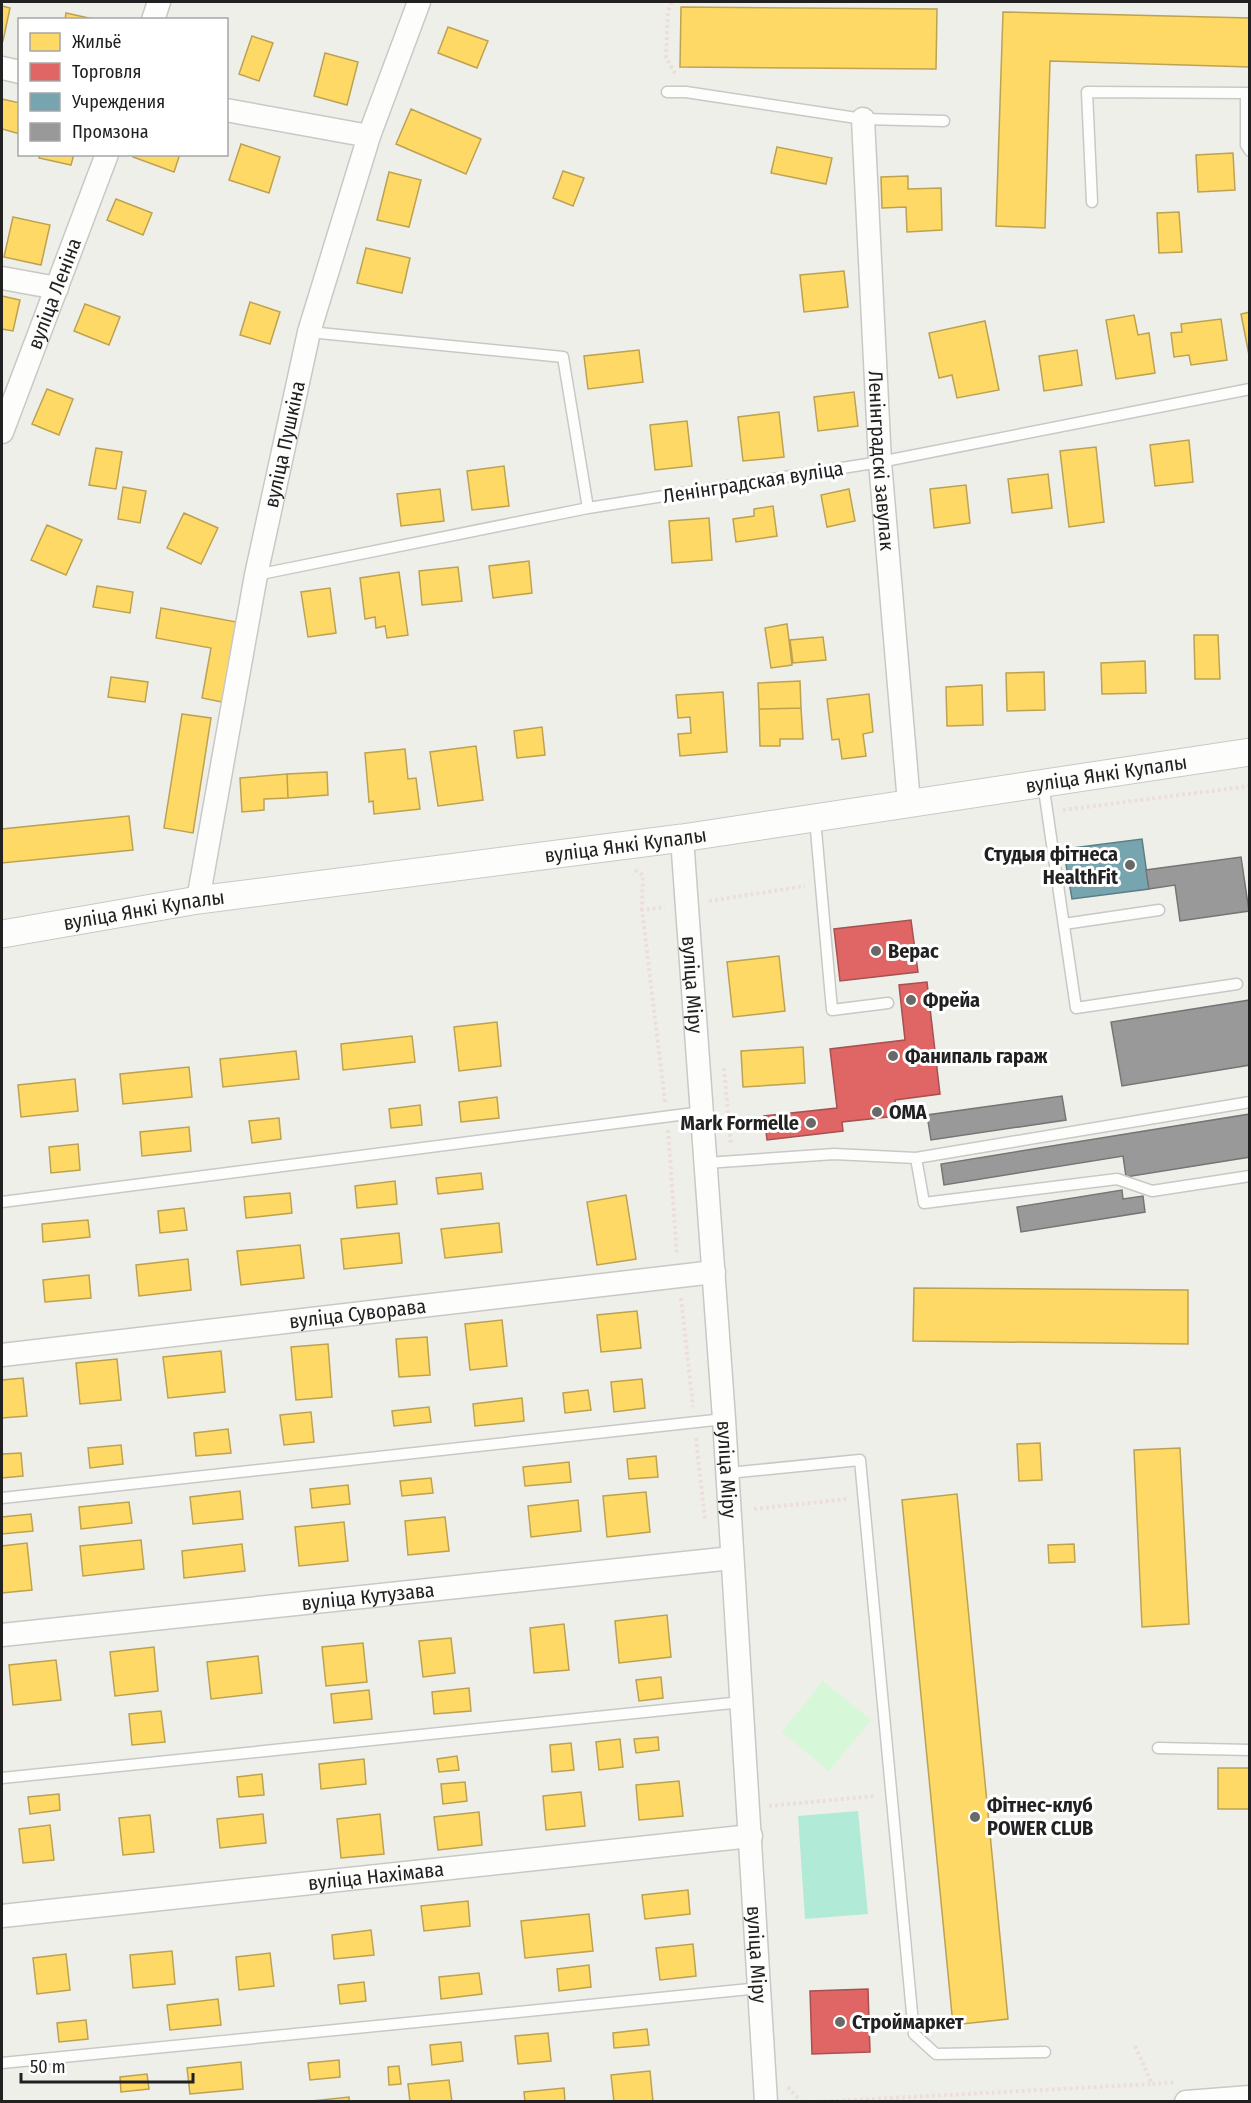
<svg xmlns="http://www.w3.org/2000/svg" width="1251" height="2103" font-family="'Fira Sans Condensed',sans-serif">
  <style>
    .park { fill: #d6f8d9 }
    .pitch { fill: #b1ebd7 }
    .homes { fill: #ffd966; stroke: #bca251; stroke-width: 1.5 }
    .shops { fill: #e06666; stroke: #a75151; stroke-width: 1.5 }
    .public { fill: #76a5af; stroke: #5c7d84; stroke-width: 1.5 }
    .industry { fill: #999; stroke: #757575; stroke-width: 1.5 }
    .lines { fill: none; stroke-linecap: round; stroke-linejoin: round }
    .service-casing { stroke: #c8c8c6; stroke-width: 13 }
    .minor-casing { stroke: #c8c8c6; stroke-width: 25 }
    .tertiary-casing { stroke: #c8c8c6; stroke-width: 29 }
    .path { stroke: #ecdeda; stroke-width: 4; stroke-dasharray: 3 3; stroke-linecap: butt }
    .service { stroke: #fdfdfc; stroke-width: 10 }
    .minor { stroke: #fdfdfc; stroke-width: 22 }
    .tertiary { stroke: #fdfdfc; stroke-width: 27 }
    .poi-dot { fill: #696967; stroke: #fff; stroke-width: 2 }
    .labels { text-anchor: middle; stroke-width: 6; stroke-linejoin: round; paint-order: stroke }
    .street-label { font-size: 20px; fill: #212121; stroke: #fff }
    .poi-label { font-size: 20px; font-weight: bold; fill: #212121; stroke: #fff; text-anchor: start }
  </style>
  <rect width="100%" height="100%" fill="#efefea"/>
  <path class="park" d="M 823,1681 L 871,1720 L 829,1771 L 782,1732 Z"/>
  <path class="pitch" d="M 858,1811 L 868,1914 L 805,1919 L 798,1816 Z"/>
  <path class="homes" d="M 2,6 L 10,8 L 3,41 L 2,41 Z
    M 681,7 L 937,9 L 936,69 L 680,67 Z
    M 1003,12 L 1250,18 L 1250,67 L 1050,61 L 1045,228 L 996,226 Z
    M 66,13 L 98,20 L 65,20 Z
    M 448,27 L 488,41 L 477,68 L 438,53 Z
    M 252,36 L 273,43 L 259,81 L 239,74 Z
    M 325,53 L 358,62 L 347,105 L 314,96 Z
    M 2,99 L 20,103 L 20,134 L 2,129 Z
    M 411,109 L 481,139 L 466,174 L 396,144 Z
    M 241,144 L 280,157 L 269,193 L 229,180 Z
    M 777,147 L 832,158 L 826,184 L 771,173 Z
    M 1233,153 L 1235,190 L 1198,192 L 1196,155 Z
    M 40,154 L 74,154 L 71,165 L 39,158 Z
    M 133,154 L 180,154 L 174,172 L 133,157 Z
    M 563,171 L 584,178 L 573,206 L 553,198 Z
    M 389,172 L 421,180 L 409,227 L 377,220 Z
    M 908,176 L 908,189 L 941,188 L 942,230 L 907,232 L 906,207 L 882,208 L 881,177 Z
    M 116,199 L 152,213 L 143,235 L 107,220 Z
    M 1179,212 L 1182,252 L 1159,253 L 1157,213 Z
    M 13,217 L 50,225 L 41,265 L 4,257 Z
    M 366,248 L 410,258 L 402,293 L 357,283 Z
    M 844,271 L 848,307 L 804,312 L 800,275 Z
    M 2,296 L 20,300 L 13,331 L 2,329 Z
    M 250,302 L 280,312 L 270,344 L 240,335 Z
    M 85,304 L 120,317 L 109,345 L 74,331 Z
    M 1250,312 L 1250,355 L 1249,355 L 1241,314 Z
    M 1134,315 L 1138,335 L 1149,333 L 1155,373 L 1116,379 L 1106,320 Z
    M 1221,319 L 1227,360 L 1191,365 L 1189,355 L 1174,357 L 1171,333 L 1182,332 L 1181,324 Z
    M 985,321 L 999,390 L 957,398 L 952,375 L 939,378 L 929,333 Z
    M 639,350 L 643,382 L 588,389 L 584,356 Z
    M 1077,350 L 1082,385 L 1044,391 L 1039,356 Z
    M 47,389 L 73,399 L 59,435 L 32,424 Z
    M 854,392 L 858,426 L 818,431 L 814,397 Z
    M 779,412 L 784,457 L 743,461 L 738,417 Z
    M 687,421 L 692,466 L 655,470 L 650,425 Z
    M 1189,440 L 1193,482 L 1155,486 L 1150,445 Z
    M 1096,447 L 1104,522 L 1069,527 L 1060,451 Z
    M 96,448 L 122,452 L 116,489 L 89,485 Z
    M 504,466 L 509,506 L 472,510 L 467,471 Z
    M 1048,474 L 1052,508 L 1012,513 L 1008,479 Z
    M 966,485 L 970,523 L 934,528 L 930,489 Z
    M 123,487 L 146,491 L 140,523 L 118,519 Z
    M 440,489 L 444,521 L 401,526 L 397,494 Z
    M 849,489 L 855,521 L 827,527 L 821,495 Z
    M 773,506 L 777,536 L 736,542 L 733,519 L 754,516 L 754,509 Z
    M 184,513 L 218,528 L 201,564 L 167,548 Z
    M 709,518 L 712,560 L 672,563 L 669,521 Z
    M 47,525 L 82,540 L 66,575 L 31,560 Z
    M 529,561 L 532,593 L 493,598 L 489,566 Z
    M 458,567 L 462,601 L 422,605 L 419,571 Z
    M 399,572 L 408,635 L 387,638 L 385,626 L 376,628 L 375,617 L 365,619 L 360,578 Z
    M 97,586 L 133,592 L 130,613 L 93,607 Z
    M 330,588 L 336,633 L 308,637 L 301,592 Z
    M 161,608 L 242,623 L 227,703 L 202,698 L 211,648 L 156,638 Z
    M 787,624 L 792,665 L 771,668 L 765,628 Z
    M 1194,635 L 1218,635 L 1220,679 L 1195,679 Z
    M 823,637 L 826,660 L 793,663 L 790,640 Z
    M 1145,661 L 1146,693 L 1102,694 L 1101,663 Z
    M 1044,672 L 1045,710 L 1007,711 L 1006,673 Z
    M 111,677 L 148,682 L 145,702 L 108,697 Z
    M 800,681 L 801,708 L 759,709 L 758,683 Z
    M 982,685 L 983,725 L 947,726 L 946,687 Z
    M 723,692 L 727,752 L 680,756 L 678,734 L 691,733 L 690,717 L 678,718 L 676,695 Z
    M 869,694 L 873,732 L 863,734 L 866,756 L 842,759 L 839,739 L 832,740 L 827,699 Z
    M 801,708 L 803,739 L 780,739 L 780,746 L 760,746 L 759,709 Z
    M 182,714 L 211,718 L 193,833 L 164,828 Z
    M 542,727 L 545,755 L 517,758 L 514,731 Z
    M 476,746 L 483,800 L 438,806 L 430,752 Z
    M 405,749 L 408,779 L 416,778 L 420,809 L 374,814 L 373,801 L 369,802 L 365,753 Z
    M 327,772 L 328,795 L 288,798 L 287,774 Z
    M 287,774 L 288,798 L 264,799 L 264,810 L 242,812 L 240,778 Z
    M 129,816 L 133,850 L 2,863 L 2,829 Z
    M 779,956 L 785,1011 L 733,1017 L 727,962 Z
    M 497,1022 L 501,1066 L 459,1071 L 454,1027 Z
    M 412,1036 L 415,1062 L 343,1070 L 341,1044 Z
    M 803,1047 L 805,1083 L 743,1087 L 741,1051 Z
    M 296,1051 L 299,1079 L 223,1087 L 220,1059 Z
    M 189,1067 L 192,1097 L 123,1104 L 120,1074 Z
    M 75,1079 L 78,1111 L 21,1117 L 18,1085 Z
    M 497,1097 L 499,1118 L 461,1122 L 459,1102 Z
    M 420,1105 L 422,1125 L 391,1128 L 389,1109 Z
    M 279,1118 L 281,1139 L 252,1143 L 249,1121 Z
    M 189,1127 L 191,1151 L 142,1156 L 140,1132 Z
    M 78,1144 L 80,1170 L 51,1173 L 49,1147 Z
    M 481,1173 L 483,1189 L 438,1194 L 436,1178 Z
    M 395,1181 L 397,1204 L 357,1208 L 355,1186 Z
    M 290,1193 L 292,1213 L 246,1218 L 244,1197 Z
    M 626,1195 L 636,1259 L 597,1265 L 587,1202 Z
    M 184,1208 L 187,1230 L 160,1233 L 158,1211 Z
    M 88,1220 L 90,1237 L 43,1242 L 42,1224 Z
    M 499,1223 L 502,1252 L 445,1258 L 441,1229 Z
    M 399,1233 L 402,1263 L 344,1269 L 341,1239 Z
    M 300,1245 L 304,1278 L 241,1285 L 237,1251 Z
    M 188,1259 L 191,1290 L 139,1296 L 136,1265 Z
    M 89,1275 L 91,1298 L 45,1302 L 43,1280 Z
    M 914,1288 L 1188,1290 L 1188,1344 L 913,1341 Z
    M 637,1311 L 641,1348 L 601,1352 L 597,1315 Z
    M 502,1320 L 507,1366 L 470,1370 L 465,1324 Z
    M 427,1337 L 430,1375 L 399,1377 L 396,1339 Z
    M 328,1344 L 332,1397 L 296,1400 L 291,1347 Z
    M 221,1351 L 225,1392 L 168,1398 L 163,1357 Z
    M 117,1359 L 121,1400 L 80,1404 L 76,1363 Z
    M 23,1378 L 27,1416 L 2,1418 L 2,1380 Z
    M 642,1379 L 645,1408 L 614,1412 L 611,1382 Z
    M 588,1390 L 591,1410 L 565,1413 L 563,1393 Z
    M 522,1398 L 524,1421 L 475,1426 L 473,1404 Z
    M 429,1407 L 431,1422 L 394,1426 L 392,1411 Z
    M 311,1412 L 314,1442 L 284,1445 L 280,1415 Z
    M 228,1429 L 231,1453 L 196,1456 L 194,1433 Z
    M 1040,1443 L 1042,1480 L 1019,1481 L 1017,1444 Z
    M 121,1445 L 123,1464 L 90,1468 L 88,1448 Z
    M 1180,1448 L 1189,1624 L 1142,1627 L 1134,1450 Z
    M 21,1453 L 23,1476 L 2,1478 L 2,1454 Z
    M 656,1456 L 658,1477 L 629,1479 L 627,1459 Z
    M 569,1462 L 571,1482 L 525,1486 L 523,1467 Z
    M 431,1478 L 433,1493 L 402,1496 L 400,1481 Z
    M 348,1485 L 350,1504 L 312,1508 L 310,1489 Z
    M 240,1491 L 243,1519 L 193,1524 L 190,1497 Z
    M 646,1492 L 650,1532 L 607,1537 L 603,1496 Z
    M 957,1494 L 1008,2019 L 953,2025 L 902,1500 Z
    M 578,1500 L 581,1531 L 531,1537 L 528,1506 Z
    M 129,1502 L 132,1523 L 81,1529 L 79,1507 Z
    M 31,1514 L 33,1531 L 2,1534 L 2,1517 Z
    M 445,1517 L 449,1551 L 408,1555 L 405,1521 Z
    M 344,1522 L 348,1561 L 299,1566 L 295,1527 Z
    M 141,1540 L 144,1569 L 83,1576 L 80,1546 Z
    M 27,1543 L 32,1590 L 2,1593 L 2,1546 Z
    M 242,1544 L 245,1571 L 184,1578 L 182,1551 Z
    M 1074,1544 L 1075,1562 L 1049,1563 L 1048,1545 Z
    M 667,1615 L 671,1657 L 619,1663 L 615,1621 Z
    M 564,1624 L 569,1670 L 534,1673 L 530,1628 Z
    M 451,1638 L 455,1673 L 423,1677 L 419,1641 Z
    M 363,1643 L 367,1682 L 326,1686 L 322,1647 Z
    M 154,1647 L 158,1691 L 115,1696 L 110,1652 Z
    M 258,1656 L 262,1693 L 211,1699 L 207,1662 Z
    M 56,1660 L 61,1700 L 13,1705 L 9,1665 Z
    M 661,1677 L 663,1698 L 639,1701 L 636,1680 Z
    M 469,1688 L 471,1711 L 434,1714 L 432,1692 Z
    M 369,1690 L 372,1719 L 334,1723 L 331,1694 Z
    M 161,1711 L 165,1742 L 132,1745 L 129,1714 Z
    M 658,1737 L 659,1750 L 636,1753 L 634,1739 Z
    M 620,1739 L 623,1767 L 599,1770 L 596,1742 Z
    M 571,1743 L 574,1770 L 552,1772 L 550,1745 Z
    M 457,1756 L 459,1770 L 439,1772 L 437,1759 Z
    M 364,1759 L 366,1784 L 321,1789 L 319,1764 Z
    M 1218,1768 L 1250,1768 L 1250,1809 L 1218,1809 Z
    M 262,1774 L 264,1795 L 239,1797 L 237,1777 Z
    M 679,1781 L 683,1816 L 639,1820 L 636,1785 Z
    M 465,1782 L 467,1801 L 443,1804 L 441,1784 Z
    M 581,1792 L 585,1826 L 546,1830 L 543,1796 Z
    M 59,1794 L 60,1810 L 30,1814 L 28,1797 Z
    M 479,1812 L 482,1845 L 438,1850 L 434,1817 Z
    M 263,1814 L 266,1843 L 220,1848 L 217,1819 Z
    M 380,1814 L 384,1854 L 341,1858 L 337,1819 Z
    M 150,1815 L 154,1852 L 123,1855 L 119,1818 Z
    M 50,1825 L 54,1860 L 23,1863 L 19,1829 Z
    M 688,1890 L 690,1914 L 645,1919 L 642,1895 Z
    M 468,1901 L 470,1926 L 424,1931 L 421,1906 Z
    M 589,1914 L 593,1951 L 525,1958 L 521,1921 Z
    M 371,1930 L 374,1955 L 334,1959 L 332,1935 Z
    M 693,1944 L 696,1976 L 660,1980 L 656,1948 Z
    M 172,1951 L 175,1984 L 133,1988 L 130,1955 Z
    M 270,1953 L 274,1986 L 239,1990 L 236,1957 Z
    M 66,1954 L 70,1990 L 37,1994 L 33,1958 Z
    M 589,1965 L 591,1987 L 559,1991 L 557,1969 Z
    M 479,1973 L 482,1994 L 441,1999 L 439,1977 Z
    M 364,1982 L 366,2001 L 340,2004 L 338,1985 Z
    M 218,1999 L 221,2025 L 170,2030 L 167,2005 Z
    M 86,2020 L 88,2039 L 59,2042 L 57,2023 Z
    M 647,2029 L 649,2045 L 614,2048 L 613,2033 Z
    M 548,2033 L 551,2061 L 518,2064 L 515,2036 Z
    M 461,2042 L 463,2061 L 432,2065 L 430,2045 Z
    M 339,2060 L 340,2077 L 310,2080 L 308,2063 Z
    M 241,2062 L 243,2089 L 190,2094 L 187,2068 Z
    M 399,2066 L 401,2084 L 389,2085 L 388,2067 Z
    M 650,2071 L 653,2102 L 614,2102 L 611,2075 Z
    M 147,2074 L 149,2089 L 121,2092 L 120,2077 Z
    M 449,2080 L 452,2102 L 410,2102 L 408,2084 Z
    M 564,2088 L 565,2102 L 525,2102 L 524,2092 Z
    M 349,2097 L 349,2102 L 302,2102 Z"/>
  <path class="shops" d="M 911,920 L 918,972 L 840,981 L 834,929 Z
    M 927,982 L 940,1094 L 895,1100 L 897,1116 L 842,1122 L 843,1131 L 767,1140 L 764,1116 L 837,1108 L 830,1049 L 905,1040 L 899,985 Z
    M 868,1989 L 870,2052 L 812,2054 L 810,1991 Z"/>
  <path class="public" d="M 1142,839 L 1149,889 L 1072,899 L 1064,853 L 1065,849 Z"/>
  <path class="industry" d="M 1241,857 L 1249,911 L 1180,921 L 1175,885 L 1149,889 L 1146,870 Z
    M 1250,1000 L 1250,1065 L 1122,1086 L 1111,1022 Z
    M 1062,1096 L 1066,1120 L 931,1140 L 927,1115 Z
    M 1250,1114 L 1250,1157 L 1126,1177 L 1123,1156 L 944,1185 L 941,1164 Z
    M 1122,1190 L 1123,1199 L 1143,1196 L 1145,1212 L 1021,1232 L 1017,1207 Z"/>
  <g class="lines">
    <defs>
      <path id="service" d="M 667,92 L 686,92 L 863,119 L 944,121
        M 1092,202 L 1087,92 L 1246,93 L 1246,145 L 1250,151
        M 309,332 L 563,357 L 588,508
        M 256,575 L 588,508 L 880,462 L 1250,389
        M 1043,783 L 1076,1008 L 1237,984
        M 815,819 L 832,1010 L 888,1003
        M 1064,924 L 1159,910
        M 916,1158 L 1250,1102
        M 706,1163 L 834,1154 L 916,1158 L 924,1203 L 1117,1179 L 1152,1191 L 1250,1176
        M 2,1202 L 702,1112
        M 728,1473 L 860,1460 L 914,2034 L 936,2054 L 1045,2052
        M 2,1498 L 724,1419
        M 1158,1748 L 1250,1750
        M 2,1778 L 742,1702
        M 2,2063 L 760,1988"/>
      <g id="minor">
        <path d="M 153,20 L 159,2"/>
        <path d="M 2,68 L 20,72"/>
        <path d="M 226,110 L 369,136"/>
        <path id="s1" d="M 863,119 L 880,462 L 909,803"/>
        <path d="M 2,278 L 57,288"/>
        <path id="s2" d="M 2,432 L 107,154"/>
        <path id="s3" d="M 682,838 L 724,1419 L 766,2102"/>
        <path id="s4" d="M 198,900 L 256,575 L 309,332 L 369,136 L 419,2"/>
        <path id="s5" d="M 2,1355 L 714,1272"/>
        <path id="s6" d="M 2,1635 L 732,1558"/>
        <path id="s7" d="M 2,1916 L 751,1836"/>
        <path d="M 1186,2102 L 1250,2097"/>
      </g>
      <g id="tertiary">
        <path id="s8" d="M 2,934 L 198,900 L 682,838 L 1250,752"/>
      </g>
    </defs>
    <use href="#service" class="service-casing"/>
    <use href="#minor" class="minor-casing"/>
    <use href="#tertiary" class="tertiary-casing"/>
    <path class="path" d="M 672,2 L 668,11 L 666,58 L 676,75
      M 1063,810 L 1250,786
      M 635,870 L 643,875 L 642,910
      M 709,901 L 805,886
      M 724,1068 L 731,1145
      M 665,1102 L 642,910 L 665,907
      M 668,1130 L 677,1255
      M 681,1298 L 693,1407
      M 696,1438 L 705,1520
      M 754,1509 L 847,1499
      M 769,1806 L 875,1796
      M 1135,2046 L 1152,2084 L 1176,2082
      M 788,2087 L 801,2102
      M 818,2102 L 1152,2084"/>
    <use href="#service" class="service"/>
    <use href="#minor" class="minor"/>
    <use href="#tertiary" class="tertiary"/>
  </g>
  <g class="poi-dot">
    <circle cx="1130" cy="865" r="6"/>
    <circle cx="876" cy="951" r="6"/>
    <circle cx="911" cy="1000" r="6"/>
    <circle cx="893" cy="1056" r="6"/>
    <circle cx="877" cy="1112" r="6"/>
    <circle cx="811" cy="1123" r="6"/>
    <circle cx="975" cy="1817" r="6"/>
    <circle cx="840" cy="2022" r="6"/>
  </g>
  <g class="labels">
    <g class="street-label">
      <text dy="7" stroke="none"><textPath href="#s2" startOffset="148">вуліца Леніна</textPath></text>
      <text dy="7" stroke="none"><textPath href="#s4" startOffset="464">вуліца Пушкіна</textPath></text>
      <text dy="7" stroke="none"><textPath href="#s1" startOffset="342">Ленінградскі завулак</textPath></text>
      <text transform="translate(753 482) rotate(-9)" y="7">Ленінградская вуліца</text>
      <text dy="7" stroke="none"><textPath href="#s8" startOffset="1116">вуліца Янкі Купалы</textPath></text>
      <text dy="7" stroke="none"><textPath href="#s8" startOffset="630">вуліца Янкі Купалы</textPath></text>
      <text dy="7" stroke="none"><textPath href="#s8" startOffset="144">вуліца Янкі Купалы</textPath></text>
      <text dy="7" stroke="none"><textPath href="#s3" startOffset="147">вуліца Міру</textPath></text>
      <text dy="7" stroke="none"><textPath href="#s5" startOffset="358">вуліца Суворава</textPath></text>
      <text dy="7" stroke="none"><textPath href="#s3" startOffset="633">вуліца Міру</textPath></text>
      <text dy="7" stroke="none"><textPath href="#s6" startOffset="368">вуліца Кутузава</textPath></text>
      <text dy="7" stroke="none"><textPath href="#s7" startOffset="376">вуліца Нахімава</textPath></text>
      <text dy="7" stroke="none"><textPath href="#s3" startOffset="1119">вуліца Міру</textPath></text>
    </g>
    <g class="poi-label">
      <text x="1118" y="861" text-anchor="end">Студыя фітнеса<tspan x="1118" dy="23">HealthFit</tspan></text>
      <text x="888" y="958">Верас</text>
      <text x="923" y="1007">Фрейа</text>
      <text x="905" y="1063">Фанипаль гараж</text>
      <text x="889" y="1119">ОМА</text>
      <text x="799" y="1130" text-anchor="end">Mark Formelle</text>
      <text x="987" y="1812">Фітнес-клуб<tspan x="987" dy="23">POWER CLUB</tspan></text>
      <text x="852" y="2029">Строймаркет</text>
    </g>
  </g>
  <rect width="1251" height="2103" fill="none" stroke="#212121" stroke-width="6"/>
  <rect x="18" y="18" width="210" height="138" fill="#ffffff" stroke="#a6a6a6" stroke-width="1.5"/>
  <rect x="30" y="33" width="30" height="18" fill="#ffd966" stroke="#a6a6a6" stroke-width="1.5"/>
  <text x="72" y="48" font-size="18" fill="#212121">Жильё</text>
  <rect x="30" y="63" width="30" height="18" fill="#e06666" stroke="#a6a6a6" stroke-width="1.5"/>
  <text x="72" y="78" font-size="18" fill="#212121">Торговля</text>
  <rect x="30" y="93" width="30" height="18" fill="#76a5af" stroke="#a6a6a6" stroke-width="1.5"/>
  <text x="72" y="108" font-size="18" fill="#212121">Учреждения</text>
  <rect x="30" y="123" width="30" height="18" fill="#999999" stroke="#a6a6a6" stroke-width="1.5"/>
  <text x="72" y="138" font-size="18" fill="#212121">Промзона</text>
  <path d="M21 2073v9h172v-9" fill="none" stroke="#212121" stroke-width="3"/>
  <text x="30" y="2073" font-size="18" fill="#212121" stroke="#ffffff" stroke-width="4.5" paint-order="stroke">50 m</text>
</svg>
